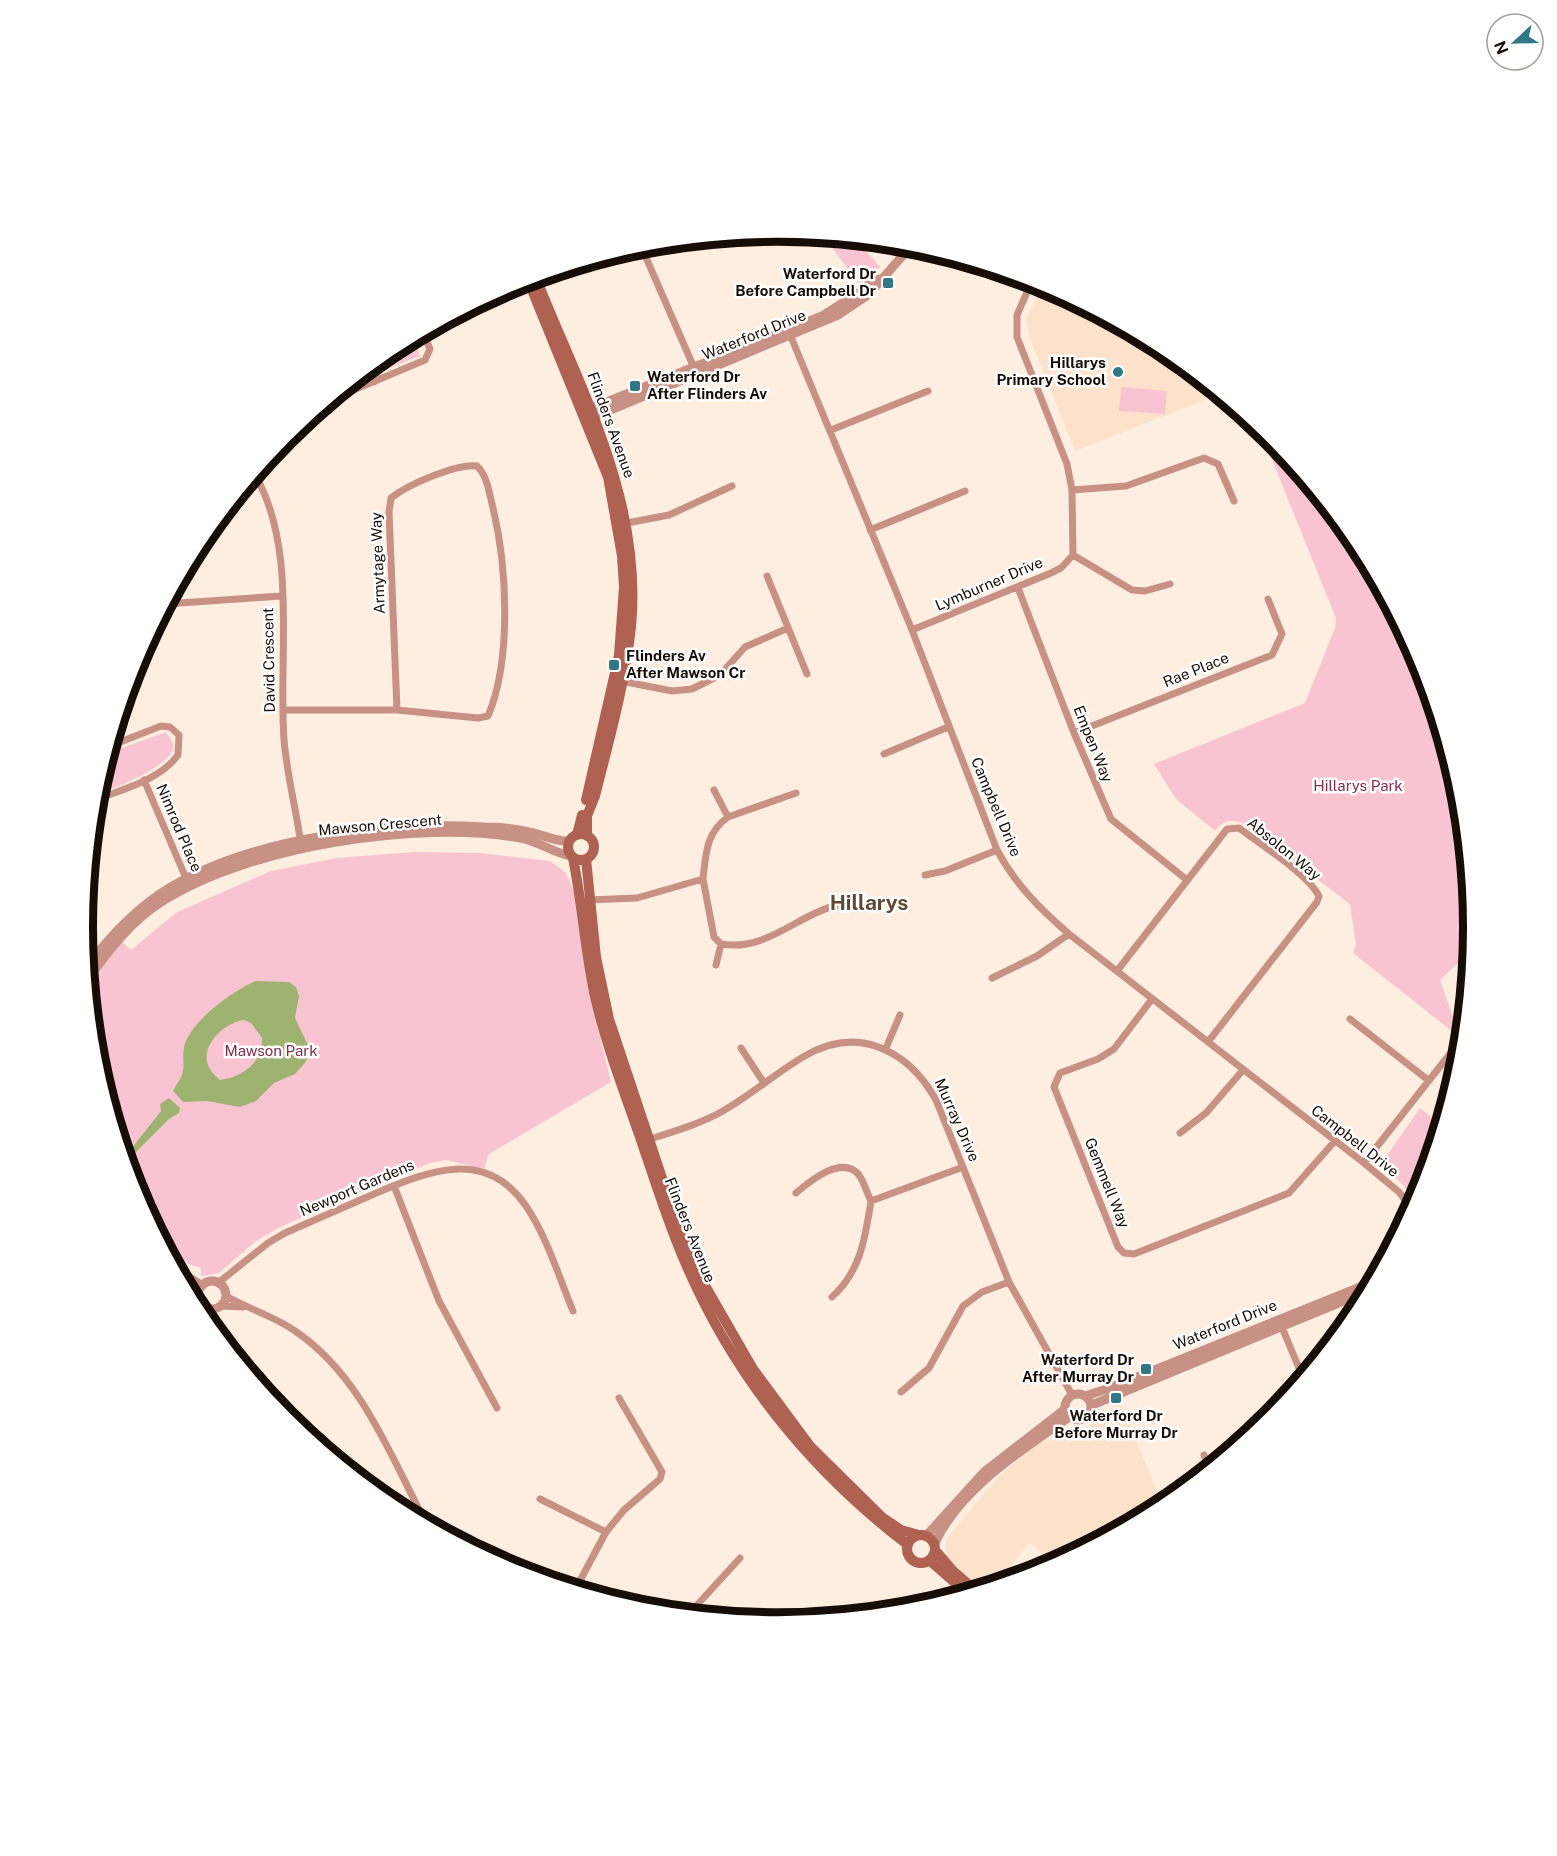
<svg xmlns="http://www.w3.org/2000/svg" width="1557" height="1856" font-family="'Public Sans',sans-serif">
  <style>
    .built { fill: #fde2cb }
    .green { fill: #f9c4d1 }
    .water { fill: #9fb371; fill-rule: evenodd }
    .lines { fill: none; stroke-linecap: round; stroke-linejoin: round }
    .minor { stroke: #c79186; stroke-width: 7 }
    .tertiary { stroke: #c79186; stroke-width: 9 }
    .secondary { stroke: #af6152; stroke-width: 10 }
    .poi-dot { fill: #327785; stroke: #fff; stroke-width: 2 }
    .labels { text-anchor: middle; stroke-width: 5; stroke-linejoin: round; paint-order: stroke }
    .poi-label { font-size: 15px; font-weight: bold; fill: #160d06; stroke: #fff; text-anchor: end }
    .street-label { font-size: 15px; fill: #160d06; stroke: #fff }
    .park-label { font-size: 15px; fill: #842d4c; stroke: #fff }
    .district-label { font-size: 21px; font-weight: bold; fill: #5f4936; stroke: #fff }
    .rim { fill: none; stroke: #160d06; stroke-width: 8 }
  </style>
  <rect width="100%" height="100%" fill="#feeee0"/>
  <path class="built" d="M 1043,285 L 1165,349 L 1220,394 L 1075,451 L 1030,339 L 1026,319 Z
    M 1121,1403 L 1164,1508 L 1057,1564 L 1029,1543 L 996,1586 L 981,1590 L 946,1558 L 946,1539 L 999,1476 L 1038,1444 L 1090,1426 L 1098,1416 Z"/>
  <path class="green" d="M 823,236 L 856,240 L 880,267 L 861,286 Z
    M 414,338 L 420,356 L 381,371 L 377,361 L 392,349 Z
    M 1121,387 L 1167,391 L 1165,414 L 1119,411 Z
    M 1258,425 L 1271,436 L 1357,542 L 1422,662 L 1461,793 L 1474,928 L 1472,950 L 1440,980 L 1457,1028 L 1453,1032 L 1353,953 L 1356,945 L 1350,904 L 1245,824 C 1232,819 1225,819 1215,831 L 1176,799 L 1154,764 L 1305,703 L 1335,628 L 1336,618 Z
    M 166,732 C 169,737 175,743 173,749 C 168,767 113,790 96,794 L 108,753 Z
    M 415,852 L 480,853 L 550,861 L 566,873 L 574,892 L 589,993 L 611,1082 L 489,1154 L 484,1169 L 446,1160 L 430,1163 L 282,1226 L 256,1241 L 219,1273 L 201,1276 L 201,1268 L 188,1264 L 169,1243 L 135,1193 L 96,1063 L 88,989 L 101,967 L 122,942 L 131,950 L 177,912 L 271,871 L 337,858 Z
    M 1420,1108 L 1442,1125 L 1418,1200 L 1381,1164 Z"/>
  <path class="water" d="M 255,981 L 289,982 L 296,987 L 299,996 L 295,1018 L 308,1045 L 309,1056 L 304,1064 L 295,1074 L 274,1083 L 256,1101 L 240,1107 L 207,1101 L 183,1102 L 173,1091 C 175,1086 180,1080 182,1075 C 185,1066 182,1056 184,1047 C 191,1020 232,992 255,981 ZM 244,1020 L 251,1023 L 262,1038 C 263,1063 242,1077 220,1080 C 217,1077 212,1073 210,1069 C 197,1047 225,1022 244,1020 Z
    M 169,1098 L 180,1108 L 179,1113 L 169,1119 L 135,1153 L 131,1149 L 161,1111 L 160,1104 Z"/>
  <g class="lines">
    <path class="minor" d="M 641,246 L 695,370
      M 789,332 L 912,630 L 997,850 C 1015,884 1040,909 1069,934 L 1364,1163 L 1399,1192 L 1413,1211
      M 369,368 L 374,382
      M 330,400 L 425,360 L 430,349 L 423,333
      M 831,430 L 928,391
      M 255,475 C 298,548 278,657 284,740 C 287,775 296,809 301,844
      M 1072,490 L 1126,486 L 1204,458 L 1218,464 L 1234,501
      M 622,524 L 669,515 L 732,486
      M 870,530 L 965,491
      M 1073,555 L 1132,590 L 1145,591 L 1170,584
      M 767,576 L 807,674
      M 1018,588 L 1074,733 L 1111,819 L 1187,880
      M 166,604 L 281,596
      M 912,630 L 1051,573 L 1061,568 L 1073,555 L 1072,490 L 1067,464 L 1017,337 L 1017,315 L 1032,281
      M 621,681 L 672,691 L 692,689 L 720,675 L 745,647 L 788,628
      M 284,710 L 397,710 L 478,718 L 488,716 C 512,659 507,566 493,508 C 489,493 488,477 477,466 C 457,463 407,485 391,498 L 389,512 L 397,710
      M 1074,733 L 1272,655 L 1282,634 L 1268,599
      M 884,754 L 948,727
      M 144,780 L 188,883
      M 714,790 L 728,817
      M 95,800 C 123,789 160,780 178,755 L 179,735 L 170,727 L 161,726 L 110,746
      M 925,875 L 945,871 L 997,850
      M 703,879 L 714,937 L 721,944 C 766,952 797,915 837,905
      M 587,900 L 637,898 L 703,879 C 706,853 706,833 728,817 L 796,793
      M 84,945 L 101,957
      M 716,965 L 721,944
      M 1117,971 L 1227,829 L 1239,828 C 1261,845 1307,873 1319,896 L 1317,902 L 1208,1042
      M 992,978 L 1037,956 L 1069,934
      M 1152,999 L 1114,1049 L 1098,1059 L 1060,1073 L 1054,1087 L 1118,1247 L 1124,1253 L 1134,1254 L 1289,1193 L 1334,1142
      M 1350,1019 L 1428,1080
      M 741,1048 L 764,1083
      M 886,1048 L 900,1015
      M 1180,1133 L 1206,1113 L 1243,1070
      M 647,1140 C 672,1132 700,1124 723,1111 C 751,1095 776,1073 803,1057 C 857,1024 908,1050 936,1100 L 1009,1282 L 1072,1395
      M 1364,1163 L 1464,1036
      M 394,1186 L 439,1301 L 497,1408
      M 796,1193 C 809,1182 842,1154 859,1175 C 864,1182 867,1193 871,1201
      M 218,1283 L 268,1243 L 285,1233 C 315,1220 344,1207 374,1194 C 426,1172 485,1146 526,1206 C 547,1237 559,1277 573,1311
      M 226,1296 C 248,1309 274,1316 295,1331 C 361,1375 391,1457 427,1525
      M 832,1297 C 861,1271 865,1238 871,1201 L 963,1167
      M 221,1306 L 243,1307
      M 1281,1325 L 1304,1380
      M 901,1392 L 929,1368 L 963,1306 L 982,1292 L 1009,1282
      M 1204,1455 L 1209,1470
      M 540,1499 L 606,1532
      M 575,1590 L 606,1532 L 624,1510 L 660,1479 L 662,1472 L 619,1398
      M 688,1615 L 740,1558"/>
    <path class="tertiary" d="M 584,411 L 822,316 L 860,292 L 876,278
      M 589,419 L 838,315 L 868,295 L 912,245
      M 86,968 C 110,936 137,907 171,887 C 255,837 389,821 485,827 C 501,827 518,829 534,833 C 546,836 557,842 569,841
      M 88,979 C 109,950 132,920 163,901 C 249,846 420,820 520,838 C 539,841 553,853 571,856
      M 175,1268 L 202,1286
      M198 1295a14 14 0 1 1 28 0a14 14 0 1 1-28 0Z
      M 184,1285 L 199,1296
      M 202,1318 L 211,1309
      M1065 1407a13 13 0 1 1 26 0a13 13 0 1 1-26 0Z
      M 1085,1396 L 1110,1388 L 1375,1281
      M 1092,1405 L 1370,1290
      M 926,1536 L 984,1472 L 1065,1409
      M 934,1545 C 959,1489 1021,1451 1069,1417"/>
    <path class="secondary" d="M 536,278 C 581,391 643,501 631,627 C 625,684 609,740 595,796 L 587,816 L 587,836
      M 528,280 L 608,477 L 622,556 L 624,587 L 619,655 L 586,800
      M568 847a13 13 0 1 1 26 0a13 13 0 1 1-26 0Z
      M 577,835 L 582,815
      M 573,858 C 582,903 585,948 594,992 C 605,1043 624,1091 641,1140 C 654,1178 666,1217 682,1255 C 730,1371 808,1469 908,1545
      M 586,859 L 596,957 L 609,1019 L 675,1217 L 703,1282 L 753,1369 L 810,1446 L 883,1518 L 901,1530 L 919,1535
      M907 1549a14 14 0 1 1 28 0a14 14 0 1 1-28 0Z
      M 935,1550 L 952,1570 L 977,1592
      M 929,1560 L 968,1594"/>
  </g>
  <g class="poi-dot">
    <rect x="882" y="277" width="12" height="12" rx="3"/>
    <circle cx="1118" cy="372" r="6"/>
    <rect x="629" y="380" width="12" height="12" rx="3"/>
    <rect x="608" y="659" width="12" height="12" rx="3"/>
    <rect x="1140" y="1363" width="12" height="12" rx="3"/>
    <rect x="1110" y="1392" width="12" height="12" rx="3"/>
  </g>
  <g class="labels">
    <g class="poi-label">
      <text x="876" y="279">Waterford Dr<tspan x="876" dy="17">Before Campbell Dr</tspan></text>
      <text x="1106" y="368">Hillarys<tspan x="1106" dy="17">Primary School</tspan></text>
      <text x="647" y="382" text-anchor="start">Waterford Dr<tspan x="647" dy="17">After Flinders Av</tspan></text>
      <text x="626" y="661" text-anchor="start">Flinders Av<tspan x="626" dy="17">After Mawson Cr</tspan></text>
      <text x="1134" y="1365">Waterford Dr<tspan x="1134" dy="17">After Murray Dr</tspan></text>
      <text x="1116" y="1421" text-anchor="middle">Waterford Dr<tspan x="1116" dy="17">Before Murray Dr</tspan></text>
    </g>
    <g class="street-label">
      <text transform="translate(754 335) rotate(-22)" y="5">Waterford Drive</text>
      <text transform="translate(611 425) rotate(70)" y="5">Flinders Avenue</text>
      <text transform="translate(378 563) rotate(-92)" y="5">Armytage Way</text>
      <text transform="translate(989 584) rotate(-23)" y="5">Lymburner Drive</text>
      <text transform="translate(269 660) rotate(-91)" y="5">David Crescent</text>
      <text transform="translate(1196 670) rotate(-22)" y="5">Rae Place</text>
      <text transform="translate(1093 744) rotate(68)" y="5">Empen Way</text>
      <text transform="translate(996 807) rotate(67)" y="5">Campbell Drive</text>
      <text transform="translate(380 825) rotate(-5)" y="5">Mawson Crescent</text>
      <text transform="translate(179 828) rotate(67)" y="5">Nimrod Place</text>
      <text transform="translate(1284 849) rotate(39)" y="5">Absolon Way</text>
      <text transform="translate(957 1120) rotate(66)" y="5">Murray Drive</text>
      <text transform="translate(1355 1141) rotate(38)" y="5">Campbell Drive</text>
      <text transform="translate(1107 1183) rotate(68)" y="5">Gemmell Way</text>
      <text transform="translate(357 1188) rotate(-23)" y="5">Newport Gardens</text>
      <text transform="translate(690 1230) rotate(68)" y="5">Flinders Avenue</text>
      <text transform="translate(1225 1325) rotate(-22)" y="5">Waterford Drive</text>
    </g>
    <g class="park-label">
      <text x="1358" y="791">Hillarys Park</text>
      <text x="271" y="1056">Mawson Park</text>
    </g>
    <g class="district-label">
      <text x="869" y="910">Hillarys</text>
    </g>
  </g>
  <path d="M0 0H1557V1856H0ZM93 927a685 685 0 1 1 1370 0a685 685 0 1 1-1370 0Z" fill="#fff" fill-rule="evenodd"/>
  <path class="rim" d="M93 927a685 685 0 1 1 1370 0a685 685 0 1 1-1370 0Z"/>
  <g transform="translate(1515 42) rotate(248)"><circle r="28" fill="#ffffff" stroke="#a29e9b" stroke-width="1.5"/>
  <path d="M0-4.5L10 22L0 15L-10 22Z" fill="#327785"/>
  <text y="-9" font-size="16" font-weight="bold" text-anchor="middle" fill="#160d06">N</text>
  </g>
</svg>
